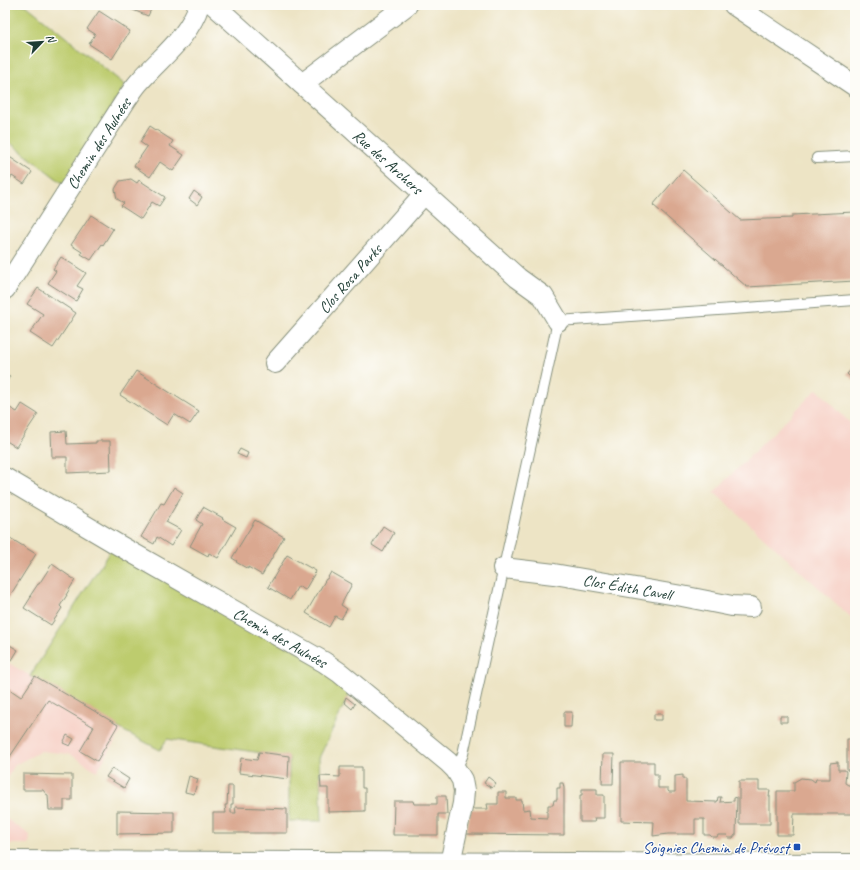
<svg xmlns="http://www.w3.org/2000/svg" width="860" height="870" font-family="Caveat,sans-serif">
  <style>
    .built { fill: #f7d1c7 }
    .green { fill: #bdcc6e; stroke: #6e8451 }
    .building { fill: #daa890 }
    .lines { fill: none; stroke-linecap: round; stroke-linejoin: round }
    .lane-casing { stroke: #86907c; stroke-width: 12 }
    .street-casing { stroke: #86907c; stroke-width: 22 }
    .primary-casing { stroke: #86907c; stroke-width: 24 }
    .lane { stroke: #fff; stroke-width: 10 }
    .street { stroke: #fff; stroke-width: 20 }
    .primary { stroke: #fff; stroke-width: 22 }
    .transit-dot { fill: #1a4fb4; stroke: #fdfcf7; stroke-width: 1.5 }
    .labels { text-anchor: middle; stroke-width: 3; stroke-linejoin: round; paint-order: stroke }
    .street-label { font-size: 16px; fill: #1f3d34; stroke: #fdfcf7 }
    .transit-label { font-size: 16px; fill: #164399; stroke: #fdfcf7; text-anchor: end }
  </style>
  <rect width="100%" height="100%" fill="#fdfcf7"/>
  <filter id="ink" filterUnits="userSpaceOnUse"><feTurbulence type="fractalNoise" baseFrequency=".025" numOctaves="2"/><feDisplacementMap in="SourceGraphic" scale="8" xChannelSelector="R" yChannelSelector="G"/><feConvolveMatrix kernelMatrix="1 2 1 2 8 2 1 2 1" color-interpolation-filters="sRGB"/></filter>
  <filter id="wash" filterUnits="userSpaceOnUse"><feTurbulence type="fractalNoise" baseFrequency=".012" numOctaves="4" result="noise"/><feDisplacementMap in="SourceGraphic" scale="16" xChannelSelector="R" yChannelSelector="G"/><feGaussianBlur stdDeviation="0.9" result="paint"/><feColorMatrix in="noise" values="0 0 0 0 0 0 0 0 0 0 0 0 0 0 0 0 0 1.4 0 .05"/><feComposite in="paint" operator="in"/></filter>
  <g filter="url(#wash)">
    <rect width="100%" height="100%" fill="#ede4c5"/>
    <path class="built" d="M 817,389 L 855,428 L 855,621 L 714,492 Z
      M 5,661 L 122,730 L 97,771 L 70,754 L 41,751 L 15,765 L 5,781 Z
      M 5,818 L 30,835 L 29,844 L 5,844 Z"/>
    <path class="green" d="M 5,5 L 26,5 L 125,85 L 65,185 L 5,139 Z
      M 115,543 L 356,686 L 346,701 L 319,758 L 322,821 L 289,821 L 289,757 L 167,739 L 160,750 L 122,730 L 30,676 Z"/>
    <g id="blocks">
      <path class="building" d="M 129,5 L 153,5 L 148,16 L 128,8 Z
        M 99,11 L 130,31 L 112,59 L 89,44 L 95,34 L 87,29 Z
        M 150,126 L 173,141 L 170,146 L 184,155 L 173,171 L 160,162 L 150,177 L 134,166 L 147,147 L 140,142 Z
        M 5,154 L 32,172 L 24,184 L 12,176 L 5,187 Z
        M 683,170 L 740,220 L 792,218 L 792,215 L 855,212 L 855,281 L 747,287 L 653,205 Z
        M 131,179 L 137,183 L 139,180 L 165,197 L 159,206 L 152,202 L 141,219 L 121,206 L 124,203 L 117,199 L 115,189 L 120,181 Z
        M 194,191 L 202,197 L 197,205 L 189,199 Z
        M 91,215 L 113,229 L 103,245 L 102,244 L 91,260 L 81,254 L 82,252 L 71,245 Z
        M 61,257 L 86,273 L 77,286 L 83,289 L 76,301 L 48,283 L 56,271 L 53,269 Z
        M 38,288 L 76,313 L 53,348 L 30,333 L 43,314 L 27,304 Z
        M 855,365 L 855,381 L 847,374 Z
        M 136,371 L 199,411 L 190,424 L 174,414 L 167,425 L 120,395 Z
        M 5,373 L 10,376 L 5,384 Z
        M 22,404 L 38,414 L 16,447 L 5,440 L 5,405 L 17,412 Z
        M 66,431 L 67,444 L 96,443 L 96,441 L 110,441 L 111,471 L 67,473 L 67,457 L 52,457 L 51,432 Z
        M 240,449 L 248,453 L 246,458 L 237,454 Z
        M 174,487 L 183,493 L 166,522 L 181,530 L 171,546 L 157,537 L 154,544 L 141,537 L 161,503 L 164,504 Z
        M 203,507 L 223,518 L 222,519 L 236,527 L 218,558 L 209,553 L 208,556 L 190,546 L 202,524 L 196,520 Z
        M 255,520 L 284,537 L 262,575 L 248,567 L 248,569 L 236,562 L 237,561 L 232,558 Z
        M 383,526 L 394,533 L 383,552 L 372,545 Z
        M 10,538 L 36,554 L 8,599 L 5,597 L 5,545 Z
        M 287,555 L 316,571 L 305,590 L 298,586 L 290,600 L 268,587 Z
        M 52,564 L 75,580 L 66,595 L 67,595 L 60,606 L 62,608 L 51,625 L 24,608 L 31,597 L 30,596 L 38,584 L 39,584 Z
        M 331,572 L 352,584 L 341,605 L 347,609 L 341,619 L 335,616 L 329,627 L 306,613 L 326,579 L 327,579 Z
        M 8,644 L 18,650 L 12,660 L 5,656 L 5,649 Z
        M 35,676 L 118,725 L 97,761 L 80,751 L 94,727 L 48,700 L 5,764 L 5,686 L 21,697 Z
        M 346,697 L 355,704 L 352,709 L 344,702 Z
        M 564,712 L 572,712 L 571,727 L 564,727 Z
        M 654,714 L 662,714 L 662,720 L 654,720 Z
        M 780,716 L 787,716 L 787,722 L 780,722 Z
        M 67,735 L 74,739 L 70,746 L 63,743 Z
        M 847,739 L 855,739 L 855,771 L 847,770 Z
        M 259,752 L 289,756 L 288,779 L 239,773 L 241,758 L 257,760 Z
        M 603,754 L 614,754 L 613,784 L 602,784 Z
        M 621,762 L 654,762 L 654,774 L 658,774 L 658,788 L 668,788 L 668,791 L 669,792 L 675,792 L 675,776 L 683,775 L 683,779 L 686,779 L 686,801 L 717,802 L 718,797 L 721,797 L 720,802 L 734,801 L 734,798 L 737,797 L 736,835 L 735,835 L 733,838 L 728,838 L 727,835 L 718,835 L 717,837 L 712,837 L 710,835 L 704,835 L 704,819 L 695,819 L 695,834 L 668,834 L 653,836 L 654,822 L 621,821 Z
        M 838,762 L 838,770 L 845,770 L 846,772 L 845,783 L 848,785 L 855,785 L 855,814 L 794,814 L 793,835 L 777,835 L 777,791 L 794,791 L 794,782 L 801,778 L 811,779 L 815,782 L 816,779 L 830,779 L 830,763 Z
        M 340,767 L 362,767 L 362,788 L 365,788 L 365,811 L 328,812 L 328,788 L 321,788 L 320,776 L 340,777 Z
        M 112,768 L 129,779 L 124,788 L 106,777 Z
        M 23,774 L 72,775 L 72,800 L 64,800 L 64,810 L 49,810 L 48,795 L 46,794 L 43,790 L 23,790 Z
        M 189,776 L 198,779 L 194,794 L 185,792 Z
        M 488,777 L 496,783 L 492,788 L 484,783 Z
        M 739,781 L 759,781 L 759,790 L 770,790 L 769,796 L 770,796 L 770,824 L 739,824 Z
        M 560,783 L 563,783 L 564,788 L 564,835 L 466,834 L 471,809 L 488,809 L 487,804 L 498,804 L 498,792 L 506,792 L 506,798 L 516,798 L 516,800 L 522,800 L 523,810 L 530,809 L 531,817 L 547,818 L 547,811 L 548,811 L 548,805 L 553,805 L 554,800 L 557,800 L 557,788 L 560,788 Z
        M 228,786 L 233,786 L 233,804 L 231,804 L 231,813 L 236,813 L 235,807 L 287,809 L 287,833 L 213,833 L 213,813 L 226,813 L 225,805 L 227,805 Z
        M 582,789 L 597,789 L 597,795 L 604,795 L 604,818 L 594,818 L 595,822 L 580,822 L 580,795 L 582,795 Z
        M 437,796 L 446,796 L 447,814 L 438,814 L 438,835 L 393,835 L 394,801 L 413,801 L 414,804 L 437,804 Z
        M 117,811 L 174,812 L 174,833 L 117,834 Z"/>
    </g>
  </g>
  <g filter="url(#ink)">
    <use href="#blocks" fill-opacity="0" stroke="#86907c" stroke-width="1"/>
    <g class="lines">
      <defs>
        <path id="lane" d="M 817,158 L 855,156
          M 456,770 L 463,754 L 558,321 L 747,308 L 855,300"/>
        <g id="street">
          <path id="s1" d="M 214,5 L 518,278 L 543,296 L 558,321"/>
          <path d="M 734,5 L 855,86"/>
          <path d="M 302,84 L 407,5"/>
          <path id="s2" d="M 5,289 L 126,100 C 131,93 135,86 141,80 C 162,56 189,37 199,5"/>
          <path id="s3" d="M 275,363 L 424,194"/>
          <path id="s4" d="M 5,478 L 115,543 L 324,662 L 340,673 L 448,762 L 456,770 L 462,780 L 464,791 L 463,803 L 450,863"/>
          <path id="s5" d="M 503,568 L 554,574 L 682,596 L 732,606 L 751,607"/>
        </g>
        <path id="primary" d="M 5,862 L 855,865"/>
      </defs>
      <use href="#lane" class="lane-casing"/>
      <use href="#street" class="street-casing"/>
      <use href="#primary" class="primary-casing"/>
      <use href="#lane" class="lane"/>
      <use href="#street" class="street"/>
      <use href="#primary" class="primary"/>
    </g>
  </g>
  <rect class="transit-dot" x="793" y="843" width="8" height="8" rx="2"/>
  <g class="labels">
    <g class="street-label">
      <text dy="6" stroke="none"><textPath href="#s2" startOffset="173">Chemin des Aulnées</textPath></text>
      <text dy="6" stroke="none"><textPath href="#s1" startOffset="234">Rue des Archers</textPath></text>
      <text dy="6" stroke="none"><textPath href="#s3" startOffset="113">Clos Rosa Parks</textPath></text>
      <text dy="6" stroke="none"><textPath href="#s5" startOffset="126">Clos Édith Cavell</textPath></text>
      <text dy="6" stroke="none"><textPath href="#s4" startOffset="318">Chemin des Aulnées</textPath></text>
    </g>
    <g class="transit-label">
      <text x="789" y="853">Soignies Chemin de Prévost</text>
    </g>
  </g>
  <rect width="860" height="870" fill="none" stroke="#fdfcf7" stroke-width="20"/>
  <g transform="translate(42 42) rotate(65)" stroke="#fdfcf7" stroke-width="3" paint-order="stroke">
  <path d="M0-3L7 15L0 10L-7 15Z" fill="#1f3d34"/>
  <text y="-6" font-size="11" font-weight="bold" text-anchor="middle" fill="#1f3d34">N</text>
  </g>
</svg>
